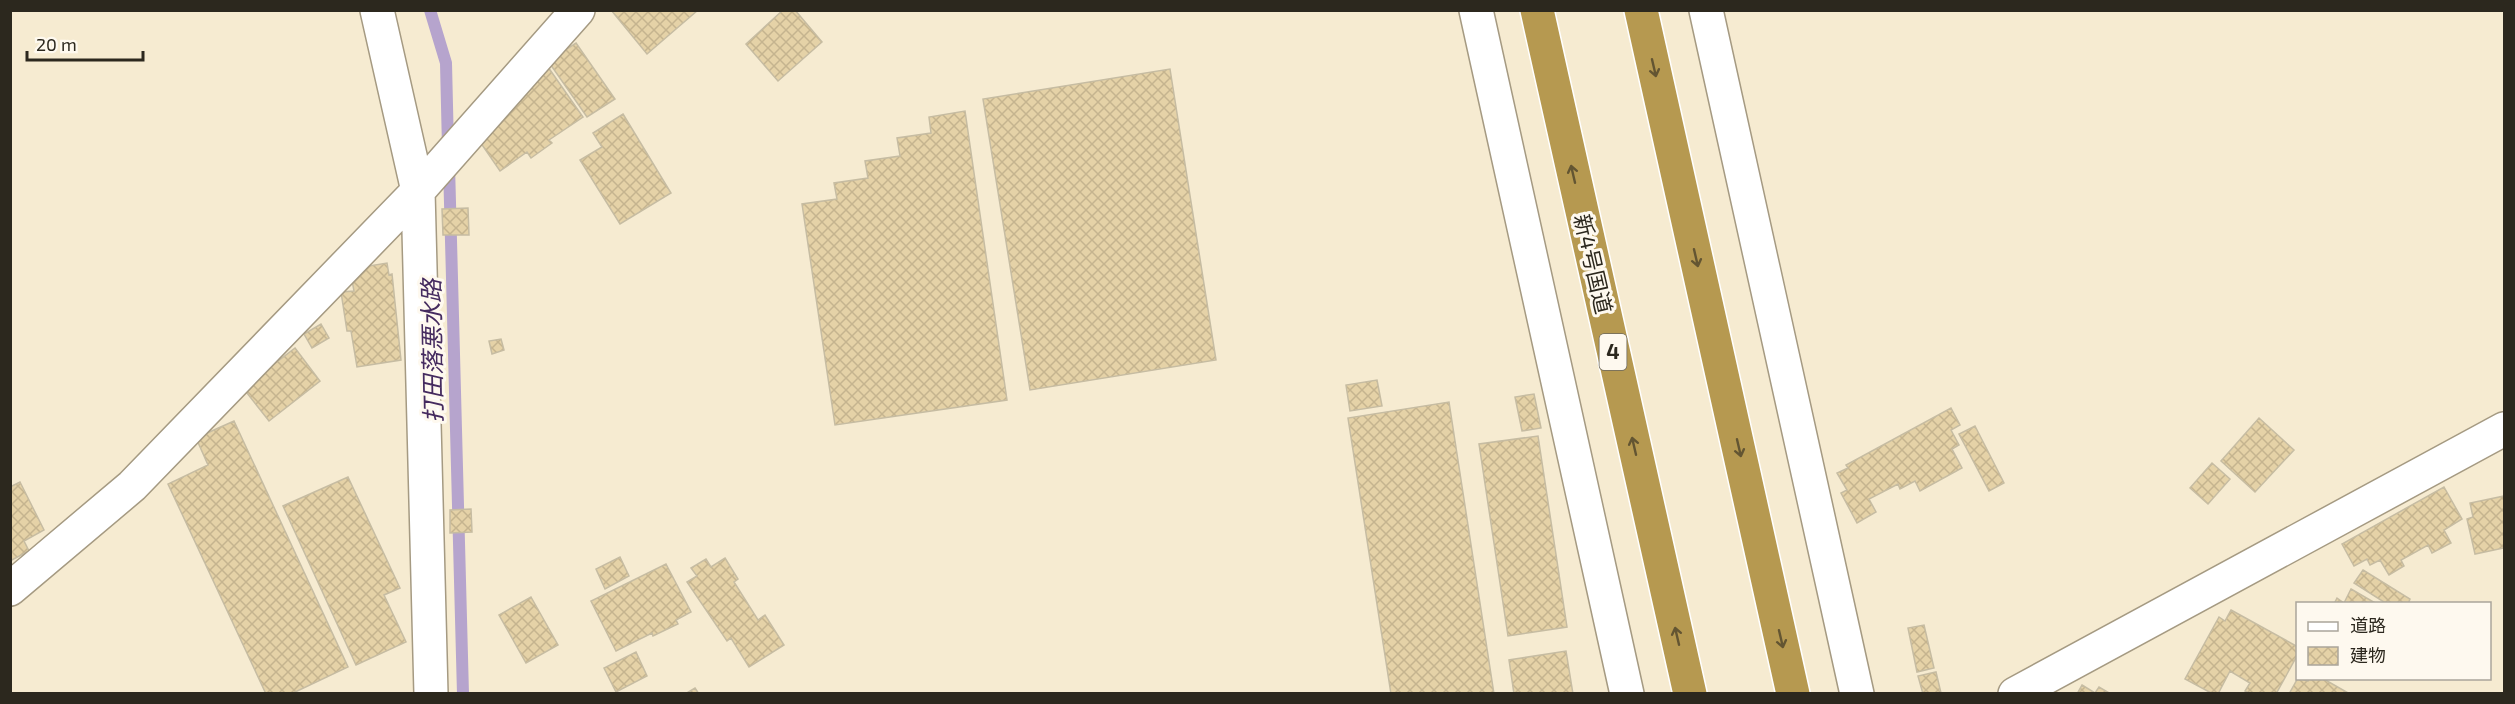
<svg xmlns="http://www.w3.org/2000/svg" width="2515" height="704" font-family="'Exo 2','Noto Sans JP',sans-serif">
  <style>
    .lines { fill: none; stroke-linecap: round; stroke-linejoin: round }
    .stream { stroke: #b6a4cd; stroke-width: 12 }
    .building { fill: url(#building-cross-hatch); stroke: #c6bca2; stroke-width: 1.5 }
    .street-casing { stroke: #a59a82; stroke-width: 36 }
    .highway-casing { stroke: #fff; stroke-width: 36 }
    .street { stroke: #fff; stroke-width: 33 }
    .highway { stroke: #b69950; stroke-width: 33 }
    .oneway { stroke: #635532 }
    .labels { text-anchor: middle; stroke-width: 6; stroke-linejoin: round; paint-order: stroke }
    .shield { fill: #fef9ef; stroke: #6b675d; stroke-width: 1.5 }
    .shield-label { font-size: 21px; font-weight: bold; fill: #2c281e }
    .street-label { font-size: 22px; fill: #2c281e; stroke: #fef9ef }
    .water-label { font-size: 24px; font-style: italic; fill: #452b5f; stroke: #fef9ef }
  </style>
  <defs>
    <pattern id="building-cross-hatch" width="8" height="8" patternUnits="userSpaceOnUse" patternTransform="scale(1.5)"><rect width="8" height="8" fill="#e5d2a7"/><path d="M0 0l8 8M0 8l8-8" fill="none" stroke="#c5b48f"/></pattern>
  </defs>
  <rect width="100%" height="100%" fill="#f6ebd1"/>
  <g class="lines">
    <path class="stream" d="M 430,10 L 446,63 L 448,148
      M 449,165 L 463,694"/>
  </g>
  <path class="building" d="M 611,10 L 698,10 L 647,54 Z
    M 783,10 L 795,10 L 822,42 L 778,81 L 746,44 Z
    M 576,43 L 615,99 L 587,117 L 548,61 Z
    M 548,67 L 583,117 L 549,140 L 552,143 L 531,158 L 527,152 L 500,171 L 467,123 Z
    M 1170,69 L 1216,360 L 1030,390 L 983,99 Z
    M 965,111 L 1007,400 L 835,425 L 802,204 L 837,199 L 834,183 L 868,178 L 865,161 L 900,156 L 897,138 L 931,133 L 929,117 Z
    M 623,114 L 671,193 L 620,224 L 580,160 L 602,147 L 593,133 Z
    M 468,208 L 469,235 L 443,235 L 442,209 Z
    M 387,263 L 389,275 L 392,274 L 401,360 L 357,367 L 351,331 L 347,331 L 341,292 L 354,291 L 350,269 Z
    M 321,324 L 329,338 L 312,348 L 304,334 Z
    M 501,339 L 504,350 L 492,354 L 489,341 Z
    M 295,348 L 320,381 L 269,421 L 243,388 Z
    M 1377,380 L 1382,406 L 1350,411 L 1346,385 Z
    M 1534,394 L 1541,428 L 1522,431 L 1515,397 Z
    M 1449,402 L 1494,694 L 1391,694 L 1348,418 Z
    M 1951,408 L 1960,425 L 1951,430 L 1959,445 L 1952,449 L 1962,468 L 1920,491 L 1915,481 L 1900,489 L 1898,484 L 1869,499 L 1876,512 L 1857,523 L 1841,493 L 1847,490 L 1837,473 L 1848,468 L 1846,465 Z
    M 2259,418 L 2294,450 L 2255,492 L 2221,461 Z
    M 234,421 L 348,667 L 291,694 L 266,694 L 168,484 L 208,465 L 196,438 Z
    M 1975,426 L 2004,483 L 1989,491 L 1959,434 Z
    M 1538,436 L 1567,627 L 1508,636 L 1479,444 Z
    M 2212,463 L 2230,479 L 2208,504 L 2190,488 Z
    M 348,477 L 400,588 L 384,595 L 406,642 L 356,665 L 283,506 Z
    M 20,482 L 44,530 L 24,541 L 29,551 L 10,561 L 10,487 Z
    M 2444,487 L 2462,519 L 2444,530 L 2451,543 L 2432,553 L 2428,545 L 2401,560 L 2404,566 L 2389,575 L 2380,560 L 2370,565 L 2367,559 L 2354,566 L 2342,544 Z
    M 2504,496 L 2504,548 L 2475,554 L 2467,519 L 2473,517 L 2470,503 Z
    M 471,509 L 472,532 L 450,533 L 450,510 Z
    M 620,557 L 629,576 L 605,589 L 596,569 Z
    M 725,558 L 738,579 L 734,582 L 758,620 L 765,615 L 784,645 L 749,667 L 731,638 L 727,641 L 687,582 L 697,576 L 691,568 L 706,559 L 711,567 Z
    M 666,564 L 691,612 L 676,620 L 678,624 L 653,636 L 652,633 L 616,651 L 591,601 Z
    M 2363,570 L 2410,599 L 2408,604 L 2387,604 L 2354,583 Z
    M 2351,589 L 2377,604 L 2334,604 L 2337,598 L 2344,603 Z
    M 531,597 L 558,645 L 526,663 L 499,615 Z
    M 2231,610 L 2298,647 L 2298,654 L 2276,694 L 2250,694 L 2245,691 L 2250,683 L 2230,671 L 2218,694 L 2213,694 L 2185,679 L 2219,617 L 2225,621 Z
    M 1924,625 L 1934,668 L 1917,672 L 1908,628 Z
    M 1566,651 L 1573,694 L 1514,694 L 1509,660 Z
    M 636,652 L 647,676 L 616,692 L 604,668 Z
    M 1936,672 L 1941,693 L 1923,694 L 1918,676 Z
    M 2298,678 L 2308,681 L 2309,678 L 2322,678 L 2350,694 L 2289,694 Z
    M 2082,685 L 2095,693 L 2099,687 L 2111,694 L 2077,694 Z
    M 695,688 L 699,694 L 685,694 Z"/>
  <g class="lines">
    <defs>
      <path id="street" d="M 377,10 L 418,191 L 431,694
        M 1476,10 L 1627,694
        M 1706,10 L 1857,694
        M 10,589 L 132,486 L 418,191 L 578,10
        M 2015,694 L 2504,429"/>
      <path id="highway" d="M 1537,10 L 1690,694
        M 1641,10 L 1793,694"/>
    </defs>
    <use href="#street" class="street-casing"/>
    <use href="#highway" class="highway-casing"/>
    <use href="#street" class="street"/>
    <use href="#highway" class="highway"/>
  </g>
  <defs><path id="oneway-shaft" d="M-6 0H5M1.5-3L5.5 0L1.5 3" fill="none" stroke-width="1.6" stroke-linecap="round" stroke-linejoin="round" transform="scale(1.5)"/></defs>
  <g class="oneway">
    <use href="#oneway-shaft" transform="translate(1654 68) rotate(77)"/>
    <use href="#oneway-shaft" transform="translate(1573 174) rotate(-103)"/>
    <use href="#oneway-shaft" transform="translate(1696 258) rotate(77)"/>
    <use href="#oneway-shaft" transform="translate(1634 446) rotate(-103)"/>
    <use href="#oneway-shaft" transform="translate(1739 448) rotate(77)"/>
    <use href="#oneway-shaft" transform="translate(1677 636) rotate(-103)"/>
    <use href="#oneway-shaft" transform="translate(1781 639) rotate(77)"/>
  </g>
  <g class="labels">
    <rect class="shield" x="1599.5" y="334" width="27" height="36" rx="4.5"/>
    <g class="shield-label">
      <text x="1613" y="359">4</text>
    </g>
    <g class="street-label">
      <text transform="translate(1593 264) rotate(77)" y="8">新4号国道</text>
    </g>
    <g class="water-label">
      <text transform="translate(433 351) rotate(-91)" y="8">打田落悪水路</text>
    </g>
  </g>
  <rect width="2515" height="704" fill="none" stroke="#2c281e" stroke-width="24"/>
  <rect x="2296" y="602" width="195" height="78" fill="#fef9ef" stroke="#aaa59b" stroke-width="1.5"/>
  <rect x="2308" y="622" width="30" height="9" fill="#ffffff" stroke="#aaa59b" stroke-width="1.5"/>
  <text x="2350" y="632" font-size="18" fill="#2c281e">道路</text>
  <rect x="2308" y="647" width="30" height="18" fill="url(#building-cross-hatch)" stroke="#aaa59b" stroke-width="1.5"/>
  <text x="2350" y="662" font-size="18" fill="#2c281e">建物</text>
  <path d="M27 51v9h116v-9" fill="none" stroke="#2c281e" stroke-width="3"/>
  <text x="36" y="51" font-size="18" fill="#2c281e" stroke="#fef9ef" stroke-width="4.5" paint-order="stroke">20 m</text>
</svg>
